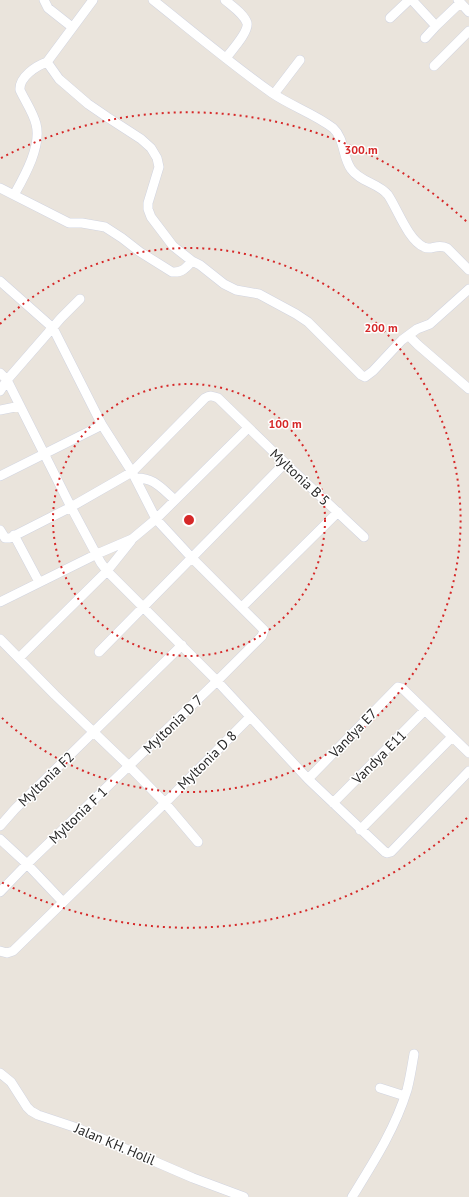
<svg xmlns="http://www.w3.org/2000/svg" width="469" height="1197" font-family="'PT Sans',sans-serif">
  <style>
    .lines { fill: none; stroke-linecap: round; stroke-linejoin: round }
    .minor-casing { stroke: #d1d4e0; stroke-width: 10 }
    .minor { stroke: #fff; stroke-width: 9 }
    .ring { fill: none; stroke: #d62828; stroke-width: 2; stroke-dasharray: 2 4 }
    .labels { text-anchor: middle; stroke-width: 3; stroke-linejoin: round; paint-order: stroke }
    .street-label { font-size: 14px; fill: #292929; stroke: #fff }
    .centre { fill: #d62828; stroke: #fff; stroke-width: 2 }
    .ring-label { font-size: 12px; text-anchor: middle; font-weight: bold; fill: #d62828; stroke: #fff; stroke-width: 3; stroke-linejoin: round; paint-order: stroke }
  </style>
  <rect width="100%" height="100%" fill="#eae4dc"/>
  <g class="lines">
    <defs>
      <path id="minor" d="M 44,0 L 48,8 L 72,27
        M 153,0 C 192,31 231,64 272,93 C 291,106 315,114 333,128 C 345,139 342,156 351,169 C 360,182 379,183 388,195 C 397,208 408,240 424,247 C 431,251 437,243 447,248 L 469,270
        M 225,0 C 232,6 244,14 247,23 C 249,32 231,51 226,58
        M 412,0 L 436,26 L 460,3
        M 458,0 L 469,12
        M 390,18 L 409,0
        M 425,38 L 436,26
        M 47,62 L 93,0
        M 434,66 L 469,31
        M 274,94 L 300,60
        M 0,188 L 69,223 L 82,223 L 105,227 L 122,238 L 140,252 L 172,272 C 182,273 186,268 192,261 L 200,265 L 224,284 L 236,290 L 259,294 L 296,314 L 308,322 L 361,375 L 365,377 L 373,371 L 402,340 L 417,329 L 430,324 L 469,289
        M 14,195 C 24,177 42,146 36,124 C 33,112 25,101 20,90 C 19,77 36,66 47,62 L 59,79 L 88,104 L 107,117 L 141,139 L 151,148 L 157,158 L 159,167 L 148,203 L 148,209 L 151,217 L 173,246 L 192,261
        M 0,281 L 53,328 L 102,425 L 132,472 L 156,519 L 192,558 L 264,630 L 262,636 L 217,681 L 27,864 L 0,892
        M 409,336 L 418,345 L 469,389
        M 0,373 L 7,380 L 71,507 L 101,563 L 107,571 L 217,681 L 308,779 L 385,852 L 387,853 L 391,852 L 469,771
        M 0,391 L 7,380 L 61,318 L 80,299
        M 0,410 L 20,406
        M 0,476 L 102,425
        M 135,478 C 154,477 162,489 175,500
        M 0,530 L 5,538 L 10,538 L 71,507 L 132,472 L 205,398 C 210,395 213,396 218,398 L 285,463 L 364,537
        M 14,535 L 39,582
        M 0,602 L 97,554 L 132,539 L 156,519 L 248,428
        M 242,607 L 338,512
        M 0,639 L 55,695 L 129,766 L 165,803 L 198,842
        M 99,652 L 285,463
        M 19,658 L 107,571 L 131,541
        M 308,779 L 398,687 L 402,688 L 469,753
        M 333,803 L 424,711
        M 0,826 L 15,809 L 182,645
        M 360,830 L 452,737
        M 0,839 L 27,864 L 63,902
        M 0,951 L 7,953 L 13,951 L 165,803 L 250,717
        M 0,1073 L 11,1082 L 27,1107 L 31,1111 L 38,1115 L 77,1128 L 193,1178 L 244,1197
        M 380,1088 L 405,1096
        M 352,1197 C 373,1163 395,1129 407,1090 C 410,1079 412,1066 414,1054"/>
    </defs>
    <use href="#minor" class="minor-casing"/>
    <use href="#minor" class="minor"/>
  </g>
  <g class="ring">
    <circle cx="189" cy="520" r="136"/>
    <path d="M0 324A272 272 0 1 1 0 716"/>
    <path d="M467 818A408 408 0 0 1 1 882M1 158A408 408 0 0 1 467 222"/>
  </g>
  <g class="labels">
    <g class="street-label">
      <text transform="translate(300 477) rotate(43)" y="5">Myltonia B 5</text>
      <text transform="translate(173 724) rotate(-44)" y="5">Myltonia D 7</text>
      <text transform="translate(353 733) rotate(-46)" y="5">Vandya E7</text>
      <text transform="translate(379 757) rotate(-45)" y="5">Vandya E11</text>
      <text transform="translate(207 760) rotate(-45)" y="5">Myltonia D 8</text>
      <text transform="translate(46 779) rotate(-44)" y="5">Myltonia F2</text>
      <text transform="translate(78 815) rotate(-44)" y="5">Myltonia F 1</text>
      <text transform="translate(115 1144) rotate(23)" y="5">Jalan KH. Holil</text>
    </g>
  </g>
  <circle cx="189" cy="520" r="6" class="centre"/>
  <g class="ring-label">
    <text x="361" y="154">300 m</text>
    <text x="381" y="332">200 m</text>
    <text x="285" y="428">100 m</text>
  </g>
</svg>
